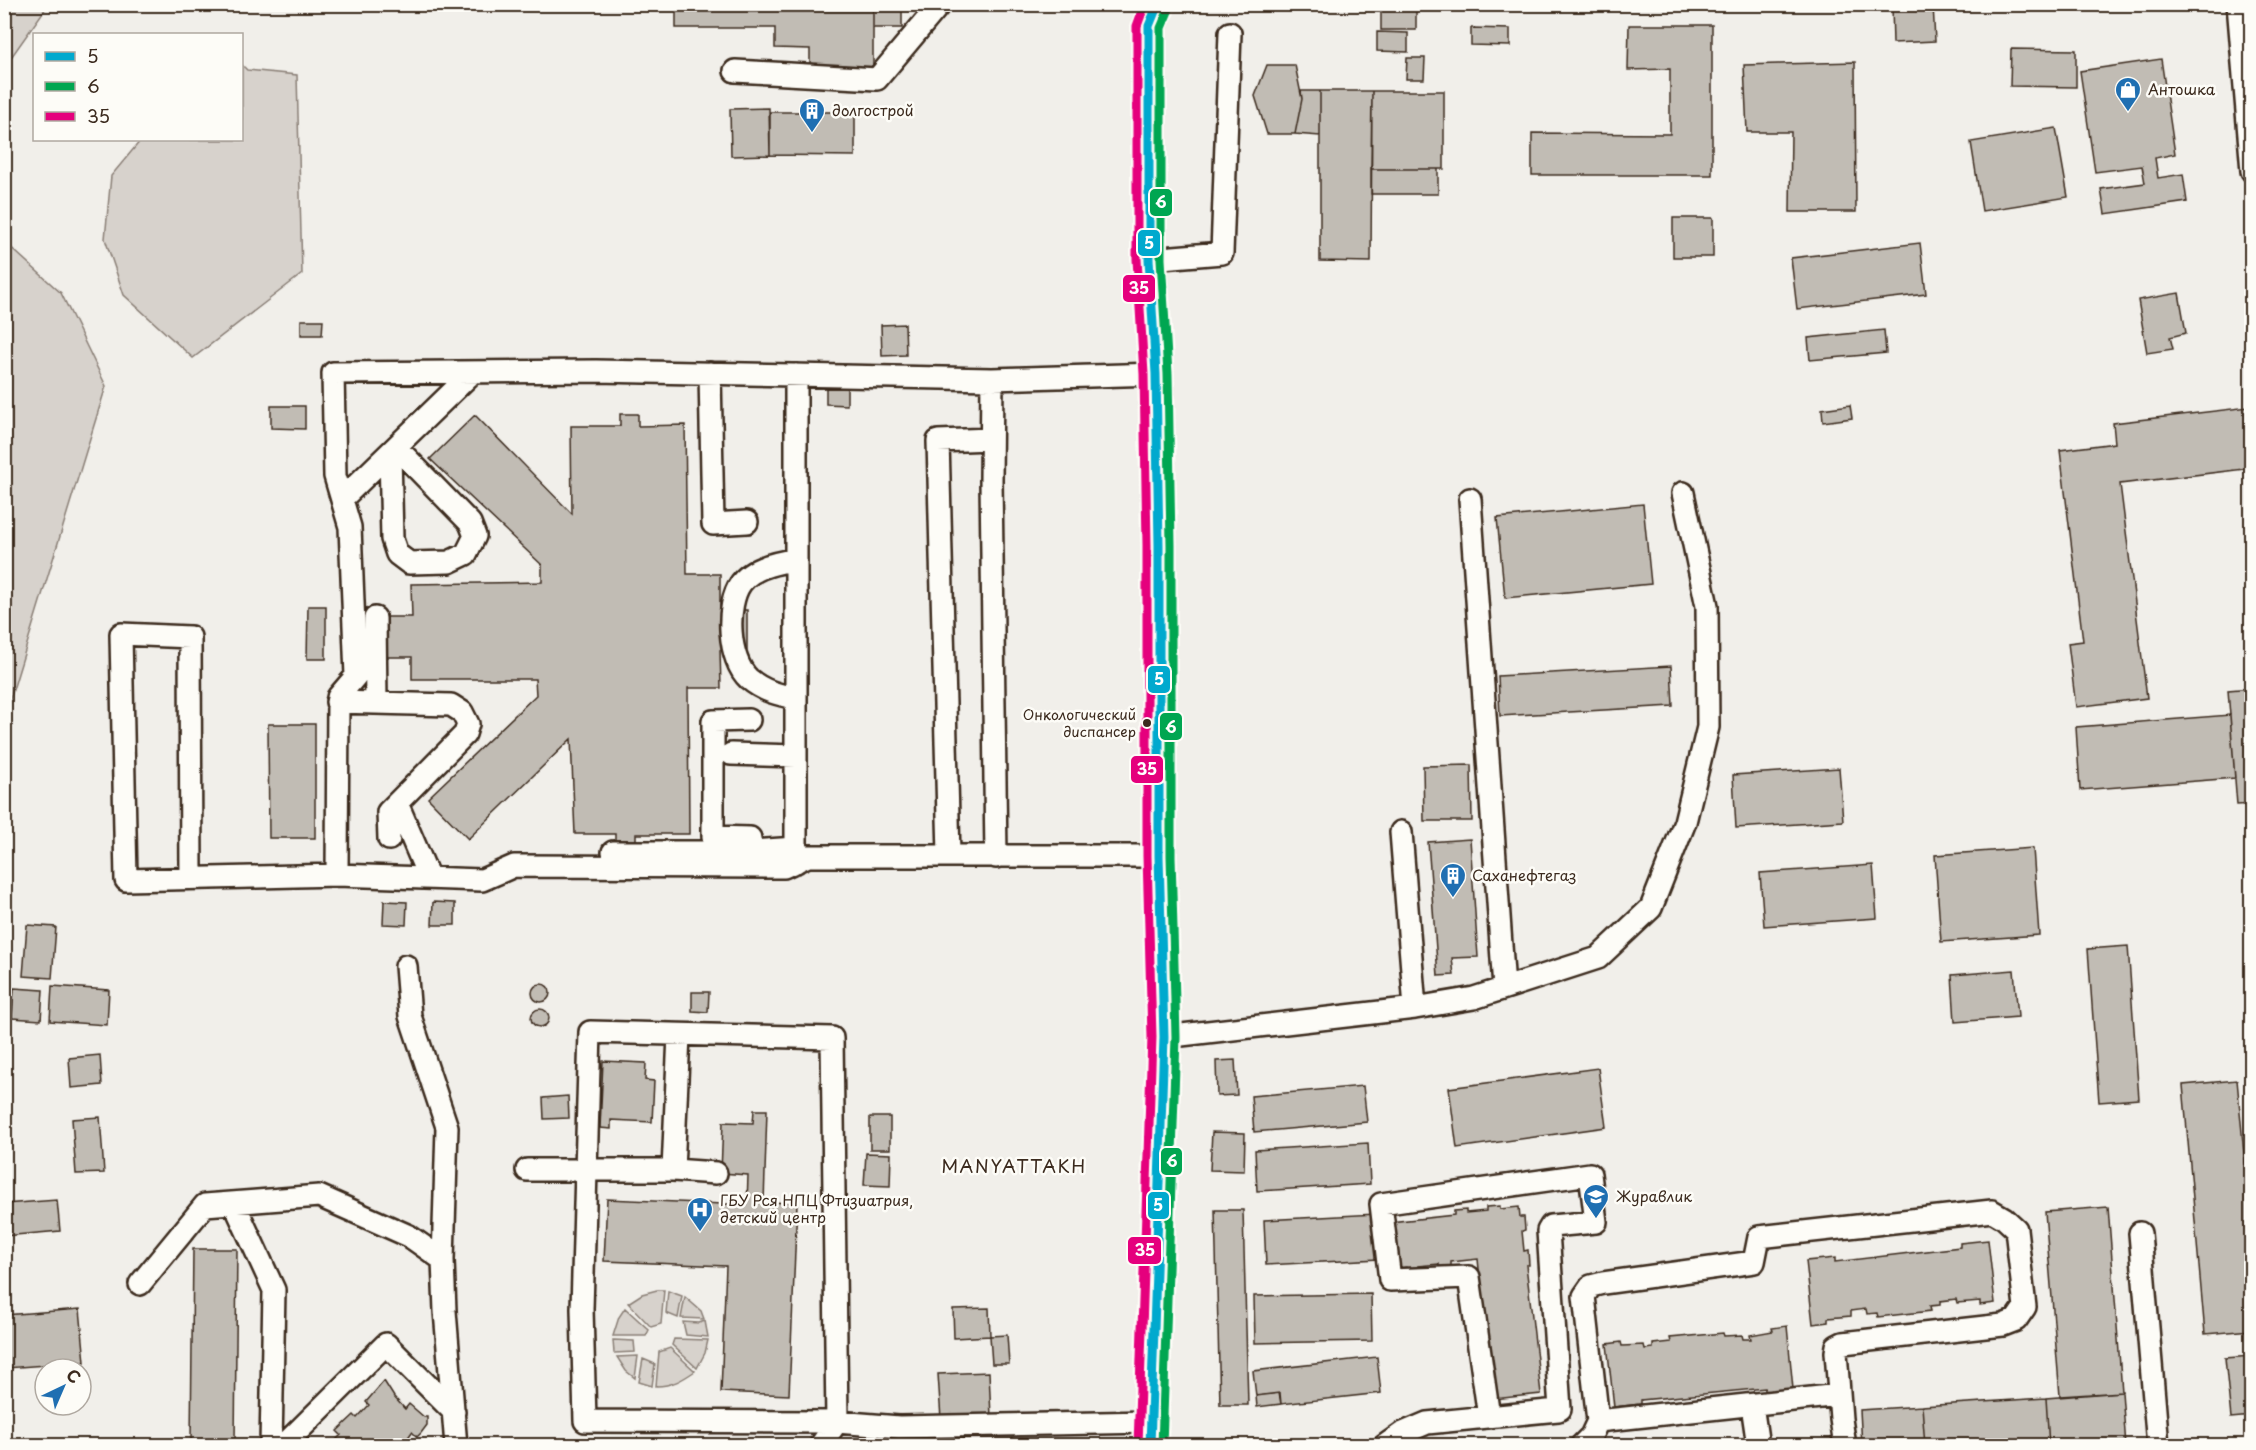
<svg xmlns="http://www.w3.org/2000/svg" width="2256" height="1450" font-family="'Playpen Sans',sans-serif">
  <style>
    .green { fill: #d7d2cc; stroke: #897e75; stroke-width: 1.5 }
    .building { fill: #c1bcb4; stroke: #3b2a1e; stroke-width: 1.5 }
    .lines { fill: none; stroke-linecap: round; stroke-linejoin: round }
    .minor-casing { stroke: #3b2a1e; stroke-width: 26 }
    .minor { stroke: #fdfcf7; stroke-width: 21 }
    .bus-1-casing { stroke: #fdfcf7; stroke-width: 14 }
    .bus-2-casing { stroke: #fdfcf7; stroke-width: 14 }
    .bus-3-casing { stroke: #fdfcf7; stroke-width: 14 }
    .bus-1 { stroke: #00a9ce; stroke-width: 9 }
    .bus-2 { stroke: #00a651; stroke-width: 9 }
    .bus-3 { stroke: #e5007d; stroke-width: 9 }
    .bus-dot { fill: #3b2a1e; stroke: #fdfcf7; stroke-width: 2 }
    .labels { text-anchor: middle; stroke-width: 5; stroke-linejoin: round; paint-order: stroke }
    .bus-label { font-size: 14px; fill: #3b2a1e; stroke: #fdfcf7; text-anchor: end }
    .poi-label { font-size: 15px; fill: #3b2a1e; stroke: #fdfcf7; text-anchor: start }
    .quarter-label { font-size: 18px; letter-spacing: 1.5px; fill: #3b2a1e; stroke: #fdfcf7 }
    .line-badge { stroke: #fdfcf7; stroke-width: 2 }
    .badge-label { font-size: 16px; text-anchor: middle; font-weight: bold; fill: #fff }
  </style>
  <rect width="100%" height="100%" fill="#f1efea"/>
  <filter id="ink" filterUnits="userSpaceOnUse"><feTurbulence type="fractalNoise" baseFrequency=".0167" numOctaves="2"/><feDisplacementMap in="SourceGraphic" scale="12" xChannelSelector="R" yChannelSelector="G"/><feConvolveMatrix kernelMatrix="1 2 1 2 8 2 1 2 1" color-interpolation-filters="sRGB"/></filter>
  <g filter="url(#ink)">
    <path class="green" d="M 5,4 L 48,5 L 5,66 L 4,5 Z
      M 242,65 L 247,70 L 297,75 L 302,274 L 193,358 L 124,295 L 105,239 L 111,176 L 141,140 L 242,140 Z
      M 5,242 L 61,293 L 106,386 L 5,716 Z
      M 657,1290 L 664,1290 L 661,1324 L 651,1327 L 628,1303 L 642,1294 Z
      M 668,1291 L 682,1296 L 678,1318 L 666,1313 Z
      M 685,1297 L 701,1311 L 704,1319 L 681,1318 Z
      M 625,1308 L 649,1330 L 646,1336 L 613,1336 L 619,1317 Z
      M 705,1321 L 708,1337 L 686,1335 L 683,1322 L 699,1323 Z
      M 674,1339 L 708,1340 L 705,1353 L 697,1368 L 672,1345 Z
      M 613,1340 L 634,1341 L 635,1352 L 614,1353 Z
      M 670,1348 L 695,1371 C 682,1380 672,1386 656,1386 L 659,1352 Z
      M 638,1356 L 635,1378 L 626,1371 L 617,1357 Z
      M 643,1359 L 655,1364 L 652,1386 L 639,1382 Z"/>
    <path class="building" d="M 676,4 L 873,4 L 873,70 L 810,70 L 810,49 L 775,48 L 775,28 L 676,28 Z
      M 873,4 L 902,4 L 902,28 L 873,28 Z
      M 1933,5 L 1935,41 L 1893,43 L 1892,6 Z
      M 1381,8 L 1416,8 L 1416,30 L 1381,30 Z
      M 1629,25 L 1712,25 L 1712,175 L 1532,175 L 1532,133 L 1670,134 L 1670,69 L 1628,70 Z
      M 1471,28 L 1510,29 L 1510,46 L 1471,45 Z
      M 1377,32 L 1408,33 L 1408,52 L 1377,51 Z
      M 2011,49 L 2076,50 L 2076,87 L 2010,86 Z
      M 1407,58 L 1425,58 L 1424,79 L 1406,79 Z
      M 2161,59 L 2175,154 L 2155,158 L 2158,178 L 2183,174 L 2187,202 L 2105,214 L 2101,189 L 2145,183 L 2142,166 L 2095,172 L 2080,71 Z
      M 1855,62 L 1856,212 L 1790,212 L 1791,132 L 1747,132 L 1744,65 Z
      M 1267,65 L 1295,65 L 1302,99 L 1295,134 L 1267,134 L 1255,96 Z
      M 1301,91 L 1320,91 L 1320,136 L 1295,134 L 1302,99 Z
      M 1320,91 L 1372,91 L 1371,262 L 1320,261 Z
      M 1372,91 L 1444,91 L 1444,169 L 1371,169 Z
      M 769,108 L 770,155 L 731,156 L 730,109 Z
      M 770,112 L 855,112 L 855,156 L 770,155 Z
      M 2056,128 L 2068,197 L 1982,211 L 1971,142 Z
      M 1371,169 L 1438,169 L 1438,194 L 1371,194 Z
      M 1673,218 L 1713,218 L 1713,257 L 1673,257 Z
      M 1920,243 L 1926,294 L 1797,309 L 1791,258 Z
      M 2179,293 L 2186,333 L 2170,337 L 2173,349 L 2147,353 L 2138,300 Z
      M 301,320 L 323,320 L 322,335 L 301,335 Z
      M 905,324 L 906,355 L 882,356 L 881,325 Z
      M 1884,330 L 1886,353 L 1810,360 L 1808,338 Z
      M 826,385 L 847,385 L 847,405 L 826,404 Z
      M 1850,405 L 1852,418 L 1823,422 L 1822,409 Z
      M 271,406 L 305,406 L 305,429 L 271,428 Z
      M 2249,407 L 2252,431 L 2252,468 L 2120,484 L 2147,698 L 2076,707 L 2068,643 L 2083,641 L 2060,450 L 2115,443 L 2113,423 Z
      M 620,414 L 638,414 L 638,426 L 685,425 L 687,574 L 720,574 L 720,610 L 747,610 L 747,650 L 720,650 L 721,688 L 688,688 L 689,834 L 636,834 L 636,845 L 615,845 L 615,834 L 575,834 L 571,739 L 468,839 L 428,798 L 536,695 L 535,679 L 412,679 L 412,657 L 383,657 L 383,617 L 412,617 L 411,584 L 542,582 L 542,565 L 430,459 L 475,415 L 572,514 L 571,426 L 620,426 Z
      M 1643,504 L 1651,584 L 1505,598 L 1497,518 Z
      M 308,606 L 326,606 L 326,659 L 307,659 Z
      M 1671,666 L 1673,706 L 1500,716 L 1498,676 Z
      M 2252,688 L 2252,804 L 2237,805 L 2228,690 Z
      M 2230,715 L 2235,778 L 2080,790 L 2076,727 Z
      M 268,724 L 315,724 L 315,838 L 269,838 Z
      M 1471,765 L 1472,821 L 1424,821 L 1423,766 Z
      M 1839,768 L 1843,821 L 1736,828 L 1733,775 Z
      M 1470,839 L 1478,957 L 1452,958 L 1454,975 L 1438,976 L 1428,842 Z
      M 2033,848 L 2039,935 L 1941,942 L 1935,855 Z
      M 1873,865 L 1877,918 L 1764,926 L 1760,873 Z
      M 384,901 L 407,902 L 406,925 L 383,924 Z
      M 433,902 L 455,903 L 455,925 L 432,925 Z
      M 27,925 L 56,927 L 52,978 L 23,976 Z
      M 2128,946 L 2139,1099 L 2099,1102 L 2088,949 Z
      M 2014,970 L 2018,1017 L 1955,1022 L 1952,975 Z
      M532 993a9 9 0 1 1 18 0a9 9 0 1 1-18 0Z
      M 52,986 L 109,990 L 107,1025 L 50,1021 Z
      M 14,988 L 43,990 L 41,1020 L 12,1018 Z
      M 692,992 L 709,992 L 708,1012 L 692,1011 Z
      M531 1018a9 9 0 1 1 18 0a9 9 0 1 1-18 0Z
      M 100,1055 L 102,1085 L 71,1088 L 69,1058 Z
      M 1235,1060 L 1237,1095 L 1217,1096 L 1216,1061 Z
      M 603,1061 L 646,1063 L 645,1080 L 654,1081 L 652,1122 L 611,1120 L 611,1129 L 600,1128 Z
      M 1598,1068 L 1606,1127 L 1457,1148 L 1449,1088 Z
      M 2237,1080 L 2252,1238 L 2252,1330 L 2205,1334 L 2183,1085 Z
      M 1363,1086 L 1367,1122 L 1254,1132 L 1251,1096 Z
      M 568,1096 L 569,1118 L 544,1119 L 543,1098 Z
      M 754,1110 L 767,1110 L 764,1202 L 797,1203 L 789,1395 L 721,1392 L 726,1266 L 604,1261 L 607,1199 L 747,1205 L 748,1175 L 721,1173 L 723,1122 L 753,1123 Z
      M 100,1117 L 104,1173 L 76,1174 L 72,1119 Z
      M 870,1117 L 890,1117 L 890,1149 L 870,1149 Z
      M 1212,1132 L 1245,1133 L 1244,1171 L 1210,1170 Z
      M 1368,1143 L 1370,1184 L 1257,1191 L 1255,1150 Z
      M 866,1153 L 891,1154 L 890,1186 L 864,1185 Z
      M 57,1200 L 60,1231 L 4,1236 L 4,1204 Z
      M 1500,1206 L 1500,1209 L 1519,1207 L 1520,1217 L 1524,1217 L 1525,1230 L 1522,1231 L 1524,1251 L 1528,1250 L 1529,1265 L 1526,1265 L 1541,1394 L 1494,1399 L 1476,1280 L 1480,1279 L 1478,1259 L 1451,1262 L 1451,1266 L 1439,1267 L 1439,1264 L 1418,1266 L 1419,1270 L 1407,1271 L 1406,1267 L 1395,1269 L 1390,1222 L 1454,1215 L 1454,1211 L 1466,1210 L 1466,1213 L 1486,1211 L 1486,1207 Z
      M 2108,1207 L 2122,1392 L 2060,1396 L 2045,1212 Z
      M 1215,1210 L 1243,1210 L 1248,1405 L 1220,1405 Z
      M 1376,1214 L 1379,1259 L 1266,1265 L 1264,1220 Z
      M 1988,1240 L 1995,1303 L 1980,1305 L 1980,1301 L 1957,1303 L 1956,1299 L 1940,1301 L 1940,1305 L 1930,1306 L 1931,1311 L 1878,1317 L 1877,1313 L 1867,1314 L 1866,1309 L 1851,1311 L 1851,1316 L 1828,1318 L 1828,1322 L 1813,1324 L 1806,1261 L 1835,1258 L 1835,1262 L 1960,1247 L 1960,1243 Z
      M 193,1249 L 237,1249 L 235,1442 L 191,1441 Z
      M 1371,1294 L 1372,1341 L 1255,1343 L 1254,1296 Z
      M 989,1308 L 990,1336 L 954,1338 L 953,1309 Z
      M 80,1309 L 85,1362 L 6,1368 L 4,1315 Z
      M 1787,1326 L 1793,1389 L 1765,1392 L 1765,1388 L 1641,1400 L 1641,1404 L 1614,1407 L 1607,1344 L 1621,1342 L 1622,1346 L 1644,1345 L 1645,1349 L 1653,1348 L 1653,1344 L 1671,1342 L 1670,1338 L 1723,1333 L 1724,1336 L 1742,1335 L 1743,1339 L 1751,1339 L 1750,1335 L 1773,1331 L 1772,1328 Z
      M 1007,1335 L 1009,1364 L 992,1364 L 990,1336 Z
      M 2252,1356 L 2252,1416 L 2231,1418 L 2225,1358 Z
      M 1377,1357 L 1381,1393 L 1281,1404 L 1280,1393 L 1256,1396 L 1253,1371 Z
      M 989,1372 L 991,1417 L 941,1419 L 938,1374 Z
      M 384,1381 L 394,1397 L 405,1409 L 409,1404 L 424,1417 L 427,1417 L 427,1425 L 421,1433 L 417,1437 L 412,1432 L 402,1446 L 330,1446 L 341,1435 L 337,1431 L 354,1415 L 357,1418 L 369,1405 L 366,1402 Z
      M 2122,1392 L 2126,1446 L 2049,1446 L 2046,1398 Z
      M 1279,1393 L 1281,1404 L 1257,1407 L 1256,1396 Z
      M 2046,1398 L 2049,1446 L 1925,1446 L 1922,1406 Z
      M 1922,1406 L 1925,1446 L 1862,1446 L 1860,1410 Z"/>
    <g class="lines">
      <defs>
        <path id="minor" d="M 1148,4 L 1149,259 L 1156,374 L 1159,545 L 1159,856 L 1164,1037 L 1150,1446
          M 2238,4 L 2252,171
          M 735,71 L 877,79 L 940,4
          M 1149,259 L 1222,253 L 1230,33
          M 710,373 L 713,524 L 747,522
          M 992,379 L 991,480 L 996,857
          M 390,453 L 392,539 L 397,554 L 409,563 L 449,562 L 466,554 L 475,536 L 470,523 L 396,447
          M 342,499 L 473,372
          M 1470,499 L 1504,988
          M 796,560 C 778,562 753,567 741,583 C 725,605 728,660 749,679 C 763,691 779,695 796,698
          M 375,618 L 376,703
          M 337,702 L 451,705 L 462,712 L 468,724 L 465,734 L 388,812 L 389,839
          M 749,720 L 713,721 L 713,837 L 750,838 L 750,844
          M 731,754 L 796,756
          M 397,803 L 429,878
          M 1401,832 L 1415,1008
          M 613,852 L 737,852 L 796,848
          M 949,855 L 938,441 L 991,439
          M 796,862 L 796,375
          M 337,875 L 338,697 L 356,676 L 350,527 L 335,476 L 333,373 L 596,371 L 992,379 L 1156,374
          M 191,878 L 190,637 L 121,634 L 126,880 L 337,875 L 482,880 L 514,866 L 784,867 L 808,856 L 1159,856
          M 406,966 L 410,1016 L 447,1127 L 443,1260 L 445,1311 L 456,1446
          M 1164,1037 L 1415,1008 L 1474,998 L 1598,958 L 1651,908 L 1685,822 L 1708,727 L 1707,606 L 1683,493
          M 527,1170 L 673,1170 L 716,1173
          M 673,1170 L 679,1035
          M 234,1203 L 274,1290 L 271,1446
          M 2140,1233 L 2158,1446
          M 140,1284 L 205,1205 L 319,1196 L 409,1236 L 443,1260
          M 1752,1405 L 1758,1446
          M 1598,1421 L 1584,1296 L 1591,1286 L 1603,1283 L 1754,1262 L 1759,1237 L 1992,1211 L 2004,1218 L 2016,1229 L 2025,1307 L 2016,1320 L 2003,1325 L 1843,1343 L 1837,1346 L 1836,1352 L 1841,1419 L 1845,1446
          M 283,1446 L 386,1344 L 454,1412
          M 820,1446 L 837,1422 L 832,1038 L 590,1032 L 582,1309 L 585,1421 L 837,1422 L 899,1427 L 1150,1422
          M 1384,1446 L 1401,1434 L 1427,1423 L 1558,1410 L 1560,1409 L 1548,1231 L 1551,1226 L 1596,1222 L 1590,1174 L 1381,1204 L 1390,1280 L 1469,1277 L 1489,1417
          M 1581,1446 L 1591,1436 L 1598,1421 L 1839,1395"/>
      </defs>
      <use href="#minor" class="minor-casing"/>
      <use href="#minor" class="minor"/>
      <defs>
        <path id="bus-1" d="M 1150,1446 L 1164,1037 L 1159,856 L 1159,545 L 1156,374 L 1149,259 L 1149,26 L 1158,4"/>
        <path id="bus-2" d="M 1162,1446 L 1176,1037 L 1171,856 L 1171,545 L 1168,374 L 1161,259 L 1161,28 L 1169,9"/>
        <path id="bus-3" d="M 1138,1446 L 1152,1037 L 1147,856 L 1147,545 L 1144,374 L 1137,259 L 1137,26 L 1145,4"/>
      </defs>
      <use href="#bus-1" class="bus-1-casing"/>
      <use href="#bus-2" class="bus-2-casing"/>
      <use href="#bus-3" class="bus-3-casing"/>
      <use href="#bus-1" class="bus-1"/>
      <use href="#bus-2" class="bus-2"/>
      <use href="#bus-3" class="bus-3"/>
    </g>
  </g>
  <defs>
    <symbol id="shop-pin" viewBox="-11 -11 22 30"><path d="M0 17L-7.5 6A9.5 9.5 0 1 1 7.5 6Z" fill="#1f6fb2" stroke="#fdfcf7"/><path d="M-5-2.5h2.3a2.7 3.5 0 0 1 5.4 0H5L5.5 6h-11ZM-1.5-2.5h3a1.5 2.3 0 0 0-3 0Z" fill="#fff"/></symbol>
    <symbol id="building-pin" viewBox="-11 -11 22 30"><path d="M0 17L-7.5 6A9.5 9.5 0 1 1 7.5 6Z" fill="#1f6fb2" stroke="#fdfcf7"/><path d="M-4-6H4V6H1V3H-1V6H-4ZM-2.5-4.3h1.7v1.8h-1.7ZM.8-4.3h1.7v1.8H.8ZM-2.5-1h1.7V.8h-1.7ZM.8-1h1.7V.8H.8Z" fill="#fff"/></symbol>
    <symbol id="school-pin" viewBox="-11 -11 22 30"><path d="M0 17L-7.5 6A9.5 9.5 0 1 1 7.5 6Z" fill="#1f6fb2" stroke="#fdfcf7"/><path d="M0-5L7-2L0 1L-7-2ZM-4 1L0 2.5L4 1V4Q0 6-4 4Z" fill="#fff"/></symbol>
    <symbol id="hospital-pin" viewBox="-11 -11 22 30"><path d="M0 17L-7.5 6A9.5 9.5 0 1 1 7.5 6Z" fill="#1f6fb2" stroke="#fdfcf7"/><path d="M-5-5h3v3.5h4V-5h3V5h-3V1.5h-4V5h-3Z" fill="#fff"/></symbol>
  </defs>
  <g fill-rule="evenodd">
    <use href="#shop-pin" x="2113" y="75" width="30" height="40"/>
    <use href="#building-pin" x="797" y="96" width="30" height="40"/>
    <use href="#building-pin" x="1438" y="861" width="30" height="40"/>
    <use href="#school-pin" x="1581" y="1182" width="30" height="40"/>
    <use href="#hospital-pin" x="685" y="1195" width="30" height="40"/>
  </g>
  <circle class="bus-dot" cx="1147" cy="723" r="5"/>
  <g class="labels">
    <g class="bus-label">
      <text x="1136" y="720">Онкологический<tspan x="1136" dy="17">диспансер</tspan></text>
    </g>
    <g class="poi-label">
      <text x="2148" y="95">Антошка</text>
      <text x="832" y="116">долгострой</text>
      <text x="1472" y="881">Саханефтегаз</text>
      <text x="1616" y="1202">Журавлик</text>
      <text x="720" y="1206">ГБУ Рся НПЦ Фтизиатрия,<tspan x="720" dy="17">детский центр</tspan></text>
    </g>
    <g class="quarter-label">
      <text x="1014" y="1173">MANYATTAKH</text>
    </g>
  </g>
  <g class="line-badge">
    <rect x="1149" y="188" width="24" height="29" rx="6" fill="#00a651"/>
    <rect x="1137" y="229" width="24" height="28" rx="6" fill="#00a9ce"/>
    <rect x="1122" y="274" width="34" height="29" rx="6" fill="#e5007d"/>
    <rect x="1147" y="665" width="24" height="29" rx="6" fill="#00a9ce"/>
    <rect x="1159" y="712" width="24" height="29" rx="6" fill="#00a651"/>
    <rect x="1130" y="755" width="34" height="29" rx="6" fill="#e5007d"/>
    <rect x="1160" y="1147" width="23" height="29" rx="6" fill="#00a651"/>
    <rect x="1147" y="1191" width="23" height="29" rx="6" fill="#00a9ce"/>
    <rect x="1127" y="1236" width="35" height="29" rx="6" fill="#e5007d"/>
  </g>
  <g class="badge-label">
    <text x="1161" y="208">6</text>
    <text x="1149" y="249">5</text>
    <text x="1139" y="294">35</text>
    <text x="1159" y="685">5</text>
    <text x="1171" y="733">6</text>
    <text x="1147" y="775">35</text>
    <text x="1172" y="1167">6</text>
    <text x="1158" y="1211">5</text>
    <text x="1145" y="1256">35</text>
  </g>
  <rect width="2256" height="1450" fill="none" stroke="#fdfcf7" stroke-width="24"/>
  <rect x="12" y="12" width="2232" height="1426" fill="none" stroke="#3b2a1e" stroke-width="2" filter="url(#ink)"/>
  <rect x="33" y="33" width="210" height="108" fill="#fdfcf7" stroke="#afa8a0" stroke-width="1.5"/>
  <rect x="45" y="52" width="30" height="9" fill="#00a9ce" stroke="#afa8a0" stroke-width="1.5"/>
  <text x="87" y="63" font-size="18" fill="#3b2a1e">5</text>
  <rect x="45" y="82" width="30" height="9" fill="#00a651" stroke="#afa8a0" stroke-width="1.5"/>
  <text x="87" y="93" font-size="18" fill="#3b2a1e">6</text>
  <rect x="45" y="112" width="30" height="9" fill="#e5007d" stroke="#afa8a0" stroke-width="1.5"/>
  <text x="87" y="123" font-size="18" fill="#3b2a1e">35</text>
  <g transform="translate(63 1387) rotate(44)"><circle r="28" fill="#fdfcf7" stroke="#afa8a0" stroke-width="1.5"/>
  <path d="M0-4.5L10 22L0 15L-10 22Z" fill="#1f6fb2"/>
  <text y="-9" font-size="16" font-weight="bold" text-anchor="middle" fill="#3b2a1e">С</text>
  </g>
</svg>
